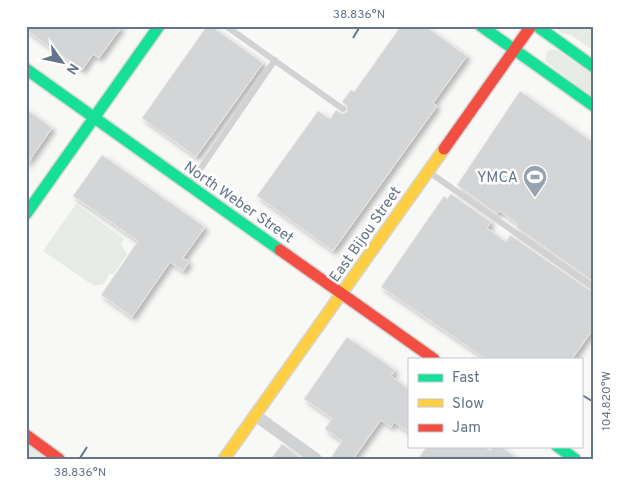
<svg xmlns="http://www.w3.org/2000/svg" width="620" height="485" font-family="Overpass,sans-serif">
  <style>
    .green { fill: #e7ebe5 }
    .building { fill: #d4d5d6; stroke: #e7e7e6; filter: url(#shadow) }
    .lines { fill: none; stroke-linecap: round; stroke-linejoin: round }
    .fast-casing { stroke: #d4d6d7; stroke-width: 14 }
    .slow-casing { stroke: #d4d6d7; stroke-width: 14 }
    .jam-casing { stroke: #d4d6d7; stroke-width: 14 }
    .lane { stroke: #d1d2d3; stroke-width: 6 }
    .street { stroke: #d1d2d3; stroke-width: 12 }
    .fast { stroke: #16e098; stroke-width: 11 }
    .slow { stroke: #ffcf43; stroke-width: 11 }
    .jam { stroke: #f24e42; stroke-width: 11 }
    .ticks { fill: none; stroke: #657589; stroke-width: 2 }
    .labels { text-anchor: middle; stroke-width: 5; stroke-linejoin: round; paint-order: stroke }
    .poi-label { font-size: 15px; fill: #657589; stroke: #fff; text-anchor: end }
    .street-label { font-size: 15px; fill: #657589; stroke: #fff }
    .neatline { fill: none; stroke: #657589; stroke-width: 2 }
    .ticks-label { font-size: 12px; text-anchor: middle; fill: #657589 }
  </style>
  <defs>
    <filter id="shadow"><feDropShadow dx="3.5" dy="3.5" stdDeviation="2.5" flood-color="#0004"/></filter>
  </defs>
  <rect width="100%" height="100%" fill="#f8f8f7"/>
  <path class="green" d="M 555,26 L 594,26 L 594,51 L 571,35 L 561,33 Z
    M 552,49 L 558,51 L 594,76 L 594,98 L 545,61 L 546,53 Z
    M 76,204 L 124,239 L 121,244 L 127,254 L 113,275 L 110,273 L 104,284 L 94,286 L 43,251 Z
    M 26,443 L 48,459 L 26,459 Z"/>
  <path class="building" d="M 26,26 L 122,26 L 99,58 L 93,54 L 82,70 L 26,30 Z
    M 207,26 L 211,26 L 263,63 L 196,157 L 142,118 Z
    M 401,26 L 425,26 L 467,56 L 433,103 L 437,106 L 333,251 L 257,196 L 318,111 L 330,119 L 336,110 L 342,114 L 347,112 L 347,106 L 342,102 L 351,90 L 354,92 Z
    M 520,91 L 594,143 L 594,282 L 516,227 L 518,224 L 500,211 L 497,214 L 457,185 Z
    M 26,109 L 52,128 L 26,165 Z
    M 102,155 L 205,227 L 183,258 L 189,262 L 183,271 L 170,262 L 132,317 L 101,295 L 138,241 L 73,196 Z
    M 451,194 L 491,222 L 487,228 L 506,242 L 510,235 L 594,293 L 594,328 L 572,359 L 486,359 L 381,287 L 444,196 L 447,199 Z
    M 347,337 L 395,370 L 391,376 L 409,389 L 409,432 L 394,422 L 391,427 L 381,420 L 353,459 L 330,459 L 342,441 L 325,429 L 332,418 L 304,399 Z
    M 282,444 L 302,459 L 271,459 Z
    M 427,446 L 484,446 L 490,451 L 493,446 L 500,446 L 518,459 L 418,459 Z"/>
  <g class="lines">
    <defs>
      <path id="fast" d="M 481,26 L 594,106
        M 537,26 L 594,67
        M 26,69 L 280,250
        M 26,214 L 159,26
        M 557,446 L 575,459"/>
      <path id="slow" d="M 224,459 L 444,149"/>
      <path id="jam" d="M 444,149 L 531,26
        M 280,250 L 434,359
        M 26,435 L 59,459"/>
    </defs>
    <use href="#fast" class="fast-casing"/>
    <use href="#slow" class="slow-casing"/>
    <use href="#jam" class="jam-casing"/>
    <path class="lane" d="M 226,26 L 343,109
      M 429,172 L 594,288
      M 190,184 L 275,60"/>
    <path class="street" d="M 255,415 L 316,459"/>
    <use href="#fast" class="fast"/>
    <use href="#slow" class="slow"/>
    <use href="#jam" class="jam"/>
  </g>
  <path class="ticks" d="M 353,38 L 359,28M 582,395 L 592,401M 80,458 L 87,447"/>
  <defs>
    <symbol id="stadium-pin" viewBox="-11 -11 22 30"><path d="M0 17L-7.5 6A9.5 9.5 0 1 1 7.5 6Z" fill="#98a3b0" stroke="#fff"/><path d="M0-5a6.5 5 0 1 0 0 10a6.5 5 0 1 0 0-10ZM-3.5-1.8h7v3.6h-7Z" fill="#fff"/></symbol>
  </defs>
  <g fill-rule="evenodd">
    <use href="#stadium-pin" x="521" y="163" width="28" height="38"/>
  </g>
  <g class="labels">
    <g class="poi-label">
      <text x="518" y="182">YMCA</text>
    </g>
    <g class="street-label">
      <text transform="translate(239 202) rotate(35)" y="5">North Weber Street</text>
      <text transform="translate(365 234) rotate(-55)" y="5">East Bijou Street</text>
    </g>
  </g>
  <rect width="620" height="485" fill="none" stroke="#ffffff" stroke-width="55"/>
  <rect x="408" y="358" width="175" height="90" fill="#ffffff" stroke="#c1c8d0"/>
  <rect x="418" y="374" width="25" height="8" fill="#16e098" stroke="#c1c8d0"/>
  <text x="452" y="382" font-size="15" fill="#657589">Fast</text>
  <rect x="418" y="399" width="25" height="8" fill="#ffcf43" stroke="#c1c8d0"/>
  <text x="452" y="408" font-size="15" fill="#657589">Slow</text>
  <rect x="418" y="424" width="25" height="8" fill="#f24e42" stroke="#c1c8d0"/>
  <text x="452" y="432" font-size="15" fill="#657589">Jam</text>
  <g transform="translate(62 62) rotate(123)" stroke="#ffffff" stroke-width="4" paint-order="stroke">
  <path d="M0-4L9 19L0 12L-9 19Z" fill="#657589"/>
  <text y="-8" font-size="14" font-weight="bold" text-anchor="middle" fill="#657589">N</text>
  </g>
  <rect x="28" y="28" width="564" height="430" class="neatline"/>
  <g class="ticks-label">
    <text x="359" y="18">38.836°N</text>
    <text transform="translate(606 401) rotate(-90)" y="4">104.820°W</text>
    <text x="80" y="476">38.836°N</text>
  </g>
</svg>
